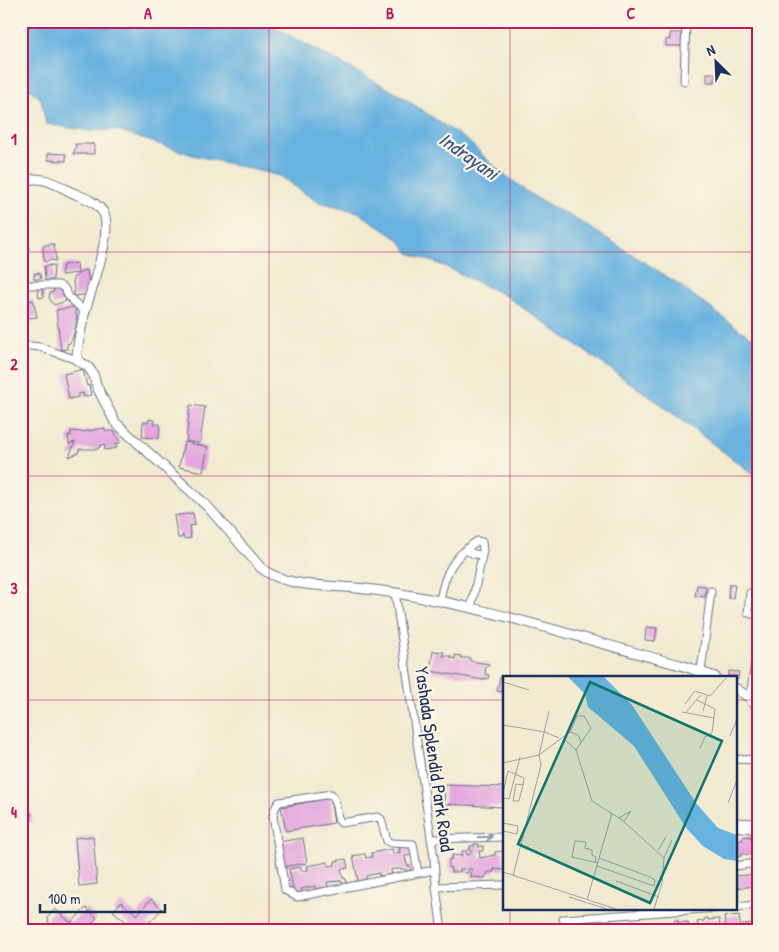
<svg xmlns="http://www.w3.org/2000/svg" width="779" height="952" font-family="'Patrick Hand',sans-serif">
  <style>
    .water { fill: #68b2e0; stroke: #42709f }
    .building { fill: #e4a6e0 }
    .lines { fill: none; stroke-linecap: round; stroke-linejoin: round }
    .minor-casing { stroke: #667186; stroke-width: 9 }
    .tertiary-casing { stroke: #667186; stroke-width: 11 }
    .minor { stroke: #fff; stroke-width: 7 }
    .tertiary { stroke: #fff; stroke-width: 9 }
    .oneway { stroke: #8d97ae }
    .grid { fill: none; stroke: #c2185b; stroke-width: 1; stroke-opacity: 0.55 }
    .labels { text-anchor: middle; stroke-width: 4.5; stroke-linejoin: round; paint-order: stroke }
    .street-label { font-size: 19px; fill: #1b2f5e; stroke: #fcf5e5 }
    .water-label { font-size: 20px; font-style: italic; fill: #325685; stroke: #fcf5e5 }
    .inset-road { fill: none; stroke: #9ca0a3; stroke-width: 1 }
    .view { fill: #0f766e; fill-opacity: 0.15; stroke: #0f766e; stroke-width: 2.5 }
    .inset-edge { fill: none; stroke: #1b2f5e; stroke-width: 2.5 }
    .neatline { fill: none; stroke: #c2185b; stroke-width: 2 }
    .grid-label { font-size: 16px; text-anchor: middle; font-weight: bold; fill: #c2185b }
  </style>
  <rect width="100%" height="100%" fill="#fcf5e5"/>
  <filter id="ink" filterUnits="userSpaceOnUse"><feTurbulence type="fractalNoise" baseFrequency=".02" numOctaves="2"/><feDisplacementMap in="SourceGraphic" scale="10" xChannelSelector="R" yChannelSelector="G"/><feConvolveMatrix kernelMatrix="1 2 1 2 8 2 1 2 1" color-interpolation-filters="sRGB"/></filter>
  <filter id="wash" filterUnits="userSpaceOnUse"><feTurbulence type="fractalNoise" baseFrequency=".0096" numOctaves="4" result="noise"/><feDisplacementMap in="SourceGraphic" scale="20" xChannelSelector="R" yChannelSelector="G"/><feGaussianBlur stdDeviation="1.12" result="paint"/><feColorMatrix in="noise" values="0 0 0 0 0 0 0 0 0 0 0 0 0 0 0 0 0 1.4 0 .05"/><feComposite in="paint" operator="in"/></filter>
  <g filter="url(#wash)">
    <rect width="100%" height="100%" fill="#f2ebd1"/>
    <path class="water" d="M 21,21 L 263,21 L 398,94 L 469,142 L 498,170 L 533,196 L 584,224 L 674,281 L 737,328 L 758,341 L 758,478 L 659,403 L 506,296 L 444,266 L 409,253 L 399,240 L 358,212 L 316,201 L 280,176 L 193,155 L 115,130 L 90,131 L 46,124 L 41,99 L 21,82 Z"/>
    <g id="blocks">
      <path class="building" d="M 670,33 L 683,33 L 683,46 L 666,46 L 666,39 L 670,40 Z
        M 707,73 L 715,73 L 715,82 L 707,82 Z
        M 75,144 L 94,144 L 94,154 L 73,154 L 76,147 Z
        M 48,153 L 66,154 L 66,161 L 48,160 Z
        M 28,243 L 29,250 L 21,251 L 21,244 Z
        M 49,244 L 54,244 L 56,261 L 50,260 L 44,262 L 43,246 Z
        M 77,263 L 78,273 L 61,275 L 63,265 Z
        M 54,265 L 53,280 L 45,280 L 44,266 Z
        M 87,270 L 89,283 L 89,294 L 74,296 L 73,278 L 82,271 Z
        M 38,273 L 40,274 L 41,279 L 34,279 L 34,274 Z
        M 42,286 L 44,297 L 39,298 L 37,287 Z
        M 55,286 L 63,290 L 66,301 L 54,305 L 49,298 L 50,293 L 54,292 L 53,287 Z
        M 33,300 L 37,317 L 28,318 L 28,323 L 26,323 L 23,308 L 25,307 L 24,302 Z
        M 75,307 L 77,321 L 73,337 L 70,343 L 67,344 L 67,349 L 61,350 L 56,310 Z
        M 23,315 L 25,332 L 21,332 L 21,316 Z
        M 83,369 L 87,386 L 89,385 L 91,395 L 84,397 L 83,393 L 78,394 L 78,397 L 69,399 L 64,374 Z
        M 190,405 L 205,407 L 200,443 L 186,441 Z
        M 149,419 L 154,420 L 154,424 L 160,424 L 159,438 L 142,437 L 143,422 L 149,422 Z
        M 104,428 L 106,431 L 114,431 L 120,443 L 115,444 L 117,448 L 105,450 L 104,444 L 101,445 L 98,449 L 79,449 L 78,453 L 69,457 L 75,442 L 69,444 L 68,435 L 71,436 L 71,431 L 82,432 Z
        M 184,442 L 208,447 L 203,472 L 179,467 Z
        M 193,513 L 195,525 L 189,526 L 191,538 L 184,539 L 183,535 L 181,538 L 178,538 L 174,516 Z
        M 697,585 L 706,586 L 705,597 L 695,596 Z
        M 729,585 L 735,585 L 733,598 L 728,598 Z
        M 646,627 L 657,628 L 655,641 L 645,640 Z
        M 433,651 L 444,652 L 443,656 L 451,656 L 451,658 L 455,659 L 455,655 L 461,656 L 461,658 L 470,658 L 470,661 L 489,664 L 489,666 L 486,666 L 485,674 L 489,675 L 488,679 L 484,678 L 484,680 L 430,671 Z
        M 729,671 L 739,672 L 738,679 L 735,679 L 735,677 L 728,677 Z
        M 500,677 L 504,677 L 504,692 L 497,691 Z
        M 445,785 L 504,787 L 504,807 L 444,804 Z
        M 330,798 L 334,823 L 286,831 L 281,807 Z
        M 31,812 L 32,821 L 23,822 L 21,813 Z
        M 93,836 L 97,884 L 79,886 L 75,838 Z
        M 750,836 L 751,839 L 753,839 L 755,851 L 751,852 L 752,854 L 741,854 L 741,856 L 735,857 L 735,840 L 743,840 L 742,837 Z
        M 303,838 L 307,863 L 282,867 L 279,842 Z
        M 474,844 L 479,844 L 478,847 L 483,846 L 483,851 L 479,851 L 480,858 L 495,855 L 495,852 L 503,851 L 504,870 L 494,869 L 494,872 L 488,872 L 485,878 L 471,877 L 472,869 L 468,869 L 468,873 L 465,873 L 464,869 L 460,869 L 460,872 L 451,872 L 451,868 L 449,868 L 449,859 L 452,859 L 452,855 L 462,856 L 462,851 L 467,851 L 466,854 L 469,855 L 472,850 L 469,850 L 470,846 L 474,846 Z
        M 410,846 L 412,855 L 405,856 L 407,865 L 410,866 L 411,870 L 407,871 L 405,869 L 391,869 L 392,874 L 379,876 L 379,873 L 366,876 L 366,879 L 358,881 L 353,856 L 365,854 L 366,858 L 372,857 L 371,853 L 392,849 L 393,854 L 400,852 L 399,848 Z
        M 346,859 L 348,868 L 341,869 L 343,878 L 346,879 L 347,883 L 343,884 L 341,881 L 327,882 L 328,887 L 315,889 L 315,886 L 301,889 L 302,892 L 294,894 L 289,869 L 301,867 L 301,871 L 308,870 L 307,866 L 328,862 L 328,866 L 335,865 L 335,861 Z
        M 758,874 L 758,886 L 735,888 L 735,876 Z
        M 151,899 L 162,909 L 148,924 L 155,931 L 125,931 L 130,925 L 113,911 L 121,902 L 137,915 Z
        M 86,908 L 97,918 L 85,931 L 57,931 L 48,922 L 49,920 L 47,918 L 55,909 L 71,923 Z
        M 739,915 L 741,931 L 726,931 L 724,917 Z
        M 708,918 L 708,920 L 719,919 L 721,931 L 694,931 L 694,926 L 698,925 L 697,922 L 704,921 L 704,919 Z
        M 674,920 L 678,920 L 678,923 L 688,922 L 689,931 L 675,931 Z
        M 757,923 L 757,931 L 742,931 L 742,925 Z
        M 631,924 L 632,931 L 620,931 L 620,925 Z
        M 614,927 L 614,931 L 600,931 L 600,929 Z"/>
    </g>
  </g>
  <g filter="url(#ink)">
    <use href="#blocks" fill-opacity="0" stroke="#667186" stroke-width="1"/>
    <g class="lines">
      <defs>
        <path id="minor" d="M 684,81 L 686,21
          M 21,285 L 59,285 L 64,288 L 69,297 L 85,312
          M 21,345 L 40,347 L 77,360
          M 465,550 L 474,554 L 482,555
          M 395,592 L 434,858 L 436,887 L 442,931
          M 750,593 L 748,613 L 758,616
          M 440,600 C 445,572 453,557 477,541 L 482,542 L 483,551 L 471,608
          M 701,671 L 711,591
          M 750,698 L 758,641
          M 735,759 L 758,760
          M 735,822 L 758,823
          M 735,827 L 752,829 L 755,833 L 758,858
          M 431,839 L 504,837
          M 735,866 L 757,863 L 758,861
          M 418,873 L 413,844 L 391,843 L 387,841 L 381,819 L 378,817 L 341,823 C 334,815 339,802 331,794 L 279,802 L 275,808 L 273,816 L 285,890 L 297,897 L 434,870
          M 436,887 L 504,885
          M 735,907 L 758,905
          M 563,919 L 717,908"/>
        <path id="tertiary" d="M 21,181 C 41,175 54,183 71,192 C 82,197 96,201 103,212 C 114,230 91,290 85,311 C 81,327 77,344 77,360 L 88,367 L 93,374 L 97,387 L 115,422 L 208,507 L 261,568 C 287,588 325,585 356,588 C 467,599 576,638 684,666 L 715,677
          M 735,688 L 750,698 L 758,709"/>
      </defs>
      <use href="#minor" class="minor-casing"/>
      <use href="#tertiary" class="tertiary-casing"/>
      <use href="#minor" class="minor"/>
      <use href="#tertiary" class="tertiary"/>
    </g>
    <defs><path id="oneway-shaft" d="M-6 0H5M1.5-3L5.5 0L1.5 3" fill="none" stroke-width="1.6" stroke-linecap="round" stroke-linejoin="round" transform="scale(1.25)"/></defs>
    <use class="oneway" href="#oneway-shaft" transform="translate(485 837) rotate(-2)"/>
  </g>
  <path class="grid" d="M 269,21 L 269,931M 510,21 L 510,677M 21,252 L 758,252M 21,476 L 758,476M 21,700 L 504,700M 735,700 L 758,700M 510,908 L 510,931"/>
  <g class="labels">
    <g class="street-label">
      <text transform="translate(435 759) rotate(82)" y="7">Yashada Splendid Park Road</text>
    </g>
    <g class="water-label">
      <text transform="translate(469 156) rotate(35)" y="7">Indrayani</text>
    </g>
  </g>
  <g transform="translate(503 676)">
    <rect width="234" height="234" fill="#f2ebd1"/>
    <path d="M 65,1 L 101,1 L 129,29 L 193,127 L 215,152 L 234,159 L 234,185 L 221,183 L 200,170 L 184,153 L 131,70 L 85,31 L 82,18 Z" fill="#68b2e0"/>
    <path class="inset-road" d="M 0,6 L 26,14M 194,24 L 212,33 L 209,57 L 202,61 L 197,72M 182,28 L 192,15 L 207,20 L 223,2M 200,35 L 204,20M 179,36 L 211,42M 182,37 L 198,19M 0,49 L 42,56 L 56,62M 67,56 L 75,59 L 78,66M 64,57 L 62,64 L 73,74M 227,60 L 234,43M 0,87 L 36,79 L 67,56 L 74,40 L 81,40 L 88,52 L 73,74 L 89,125 L 119,144 L 161,182 L 159,207 L 151,233M 13,97 L 17,81M 0,117 L 5,95 L 21,102 L 21,103 L 20,109 L 16,125 L 10,125 L 13,108 L 20,109M 0,122 L 6,123 L 13,96M 225,127 L 234,104M 116,142 L 128,135 L 121,145M 0,147 L 15,150 L 14,158 L 0,155M 155,174 L 163,161M 161,182 L 169,164M 92,187 L 93,181 L 89,179 L 89,174 L 82,172 L 83,166 L 72,165 L 69,181 L 95,187M 94,190 L 151,210 L 152,204 L 147,201 L 96,182M 0,196 L 113,233M 10,200 L 38,89 L 36,79 L 46,35M 113,205 L 156,221M 66,221 L 104,233M 84,224 L 109,137"/>
    <path class="view" d="M 87,6 L 219,65 L 147,227 L 15,168 Z"/>
    <rect width="234" height="234" class="inset-edge"/>
  </g>
  <rect width="779" height="952" fill="none" stroke="#fcf5e5" stroke-width="55"/>
  <g transform="translate(716 62) rotate(336)" stroke="#fcf5e5" stroke-width="4" paint-order="stroke">
  <path d="M0-4L9 19L0 12L-9 19Z" fill="#1b2f5e"/>
  <text y="-8" font-size="14" font-weight="bold" text-anchor="middle" fill="#1b2f5e">N</text>
  </g>
  <path d="M40 904v8h125v-8" fill="none" stroke="#1b2f5e" stroke-width="2.5"/>
  <text x="48" y="904" font-size="15" fill="#1b2f5e" stroke="#fcf5e5" stroke-width="4" paint-order="stroke">100 m</text>
  <rect x="28" y="28" width="724" height="896" class="neatline"/>
  <g class="grid-label">
    <text x="148" y="19">A</text>
    <text x="390" y="19">B</text>
    <text x="631" y="19">C</text>
    <text x="14" y="145">1</text>
    <text x="14" y="370">2</text>
    <text x="14" y="594">3</text>
    <text x="14" y="818">4</text>
  </g>
</svg>
